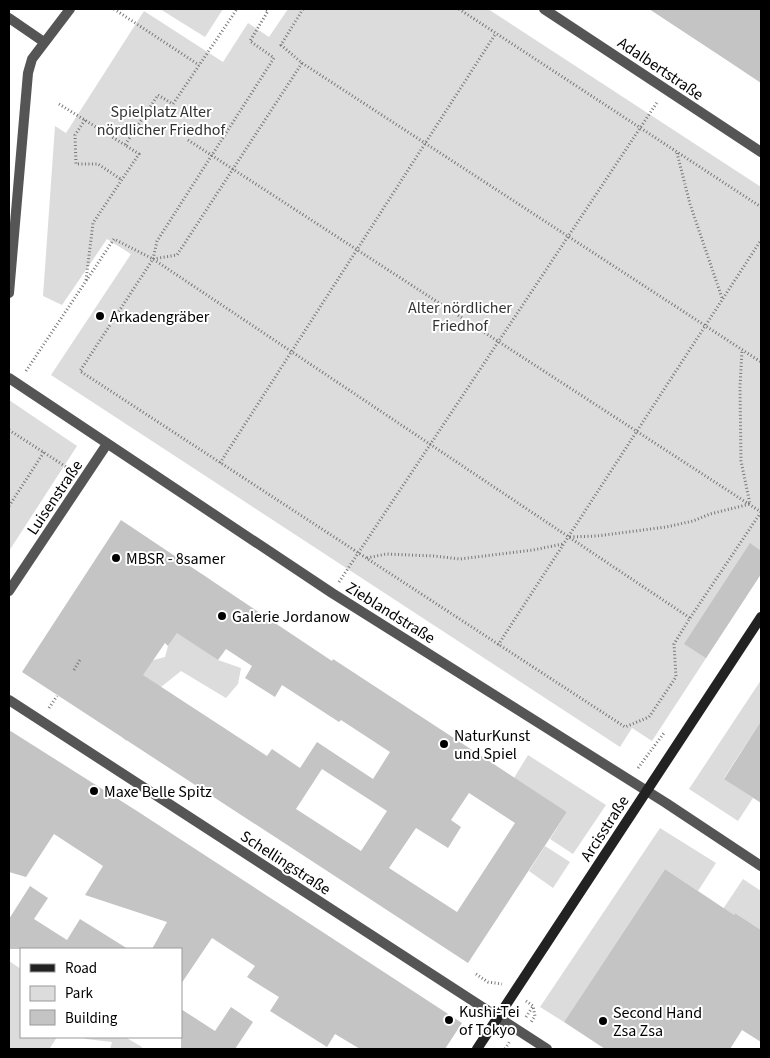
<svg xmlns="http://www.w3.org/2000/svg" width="770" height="1058" font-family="'Source Sans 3',sans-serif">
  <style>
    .green { fill: #dcdcdc }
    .building { fill: #c4c4c4; fill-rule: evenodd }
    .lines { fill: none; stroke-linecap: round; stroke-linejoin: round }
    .path { stroke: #777; stroke-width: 3; stroke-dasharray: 1 2.5; stroke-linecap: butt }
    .street { stroke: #555; stroke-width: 10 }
    .secondary { stroke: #222; stroke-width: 10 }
    .poi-dot { fill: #000; stroke: #fff; stroke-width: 2 }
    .labels { text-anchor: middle; stroke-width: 4; stroke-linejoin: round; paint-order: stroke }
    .street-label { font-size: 16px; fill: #000; stroke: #fff }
    .park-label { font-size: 16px; fill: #333; stroke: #fff }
    .poi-label { font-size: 16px; fill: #000; stroke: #fff; text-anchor: start }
  </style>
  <rect width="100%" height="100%" fill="#fff"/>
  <path class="green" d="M 160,9 L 223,9 L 205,37 Z
    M 288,9 L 488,9 L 761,187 L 761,574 L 652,741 L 632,728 L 620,747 L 51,375 L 131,254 L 107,239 L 62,305 L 43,296 L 55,126 L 66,133 L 144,11 L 223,62 L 248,23 L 269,37 Z
    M 9,400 L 77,446 L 9,551 Z
    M 202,574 L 226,591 L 192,642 L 218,660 L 241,668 L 238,684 L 226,698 L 181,671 L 161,687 L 126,741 L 113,728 L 143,663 L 165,657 L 168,646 L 178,631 L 179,610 Z
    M 761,680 L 761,721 L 724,778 L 753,798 L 738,821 L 689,789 Z
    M 528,755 L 606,805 L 573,854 L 550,839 L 567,812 L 514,778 Z
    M 660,828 L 716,863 L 698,891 L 665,869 L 564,1022 L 540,1007 Z
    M 545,846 L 570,862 L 553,888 L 529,871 Z
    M 743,879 L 761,891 L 761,930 L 735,913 L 698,969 L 693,954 Z
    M 9,961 L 21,969 L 21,1037 L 57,1037 L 50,1048 L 52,1049 L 9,1049 Z
    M 82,1037 L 125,1037 L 142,1047 L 141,1049 L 110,1049 L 112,1042 L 86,1039 Z"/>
  <path class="building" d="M 649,9 L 761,9 L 761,83 L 728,61 Z
    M 121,520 L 332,661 L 333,659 L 567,812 L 468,963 L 22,672 ZM 177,633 L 218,660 L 226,649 L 252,666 L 245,678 L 275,697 L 282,685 L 339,722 L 341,720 L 390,752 L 373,779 L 317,742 L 300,768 L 272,749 L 267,756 L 143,675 L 165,643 L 168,646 ZM 322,769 L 387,811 L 361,851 L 296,809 ZM 469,793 L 515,823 L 457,912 L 389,868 L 416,828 L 448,848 L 461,827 L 451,820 Z
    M 750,543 L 761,551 L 761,574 L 706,658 L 684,644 Z
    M 761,721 L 761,803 L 724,779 Z
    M 9,730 L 137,811 L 462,1023 L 445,1049 L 360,1049 L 335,1034 L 327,1047 L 270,1011 L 279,997 L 247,977 L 255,966 L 212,938 L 181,984 L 181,949 L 152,949 L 167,922 L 85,895 L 103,866 L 54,834 L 26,877 L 9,872 Z
    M 665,869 L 734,915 L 735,913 L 761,930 L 761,1042 L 742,1030 L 730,1049 L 605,1049 L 564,1022 Z
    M 30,886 L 48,898 L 34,919 L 67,940 L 80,919 L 128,949 L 9,949 L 9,919 Z
    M 231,1007 L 253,1022 L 235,1049 L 181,1049 L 181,1009 L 215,1031 Z"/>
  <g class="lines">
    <path class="path" d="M 114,9 L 199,65
      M 303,9 L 281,45 L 302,63 L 177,255 L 153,259 L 80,371 L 625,727 L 649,717 L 676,677 L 674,644 L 690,618 L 761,512
      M 459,9 L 761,207
      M 302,63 L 761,362
      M 59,104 L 125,145
      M 85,120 L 75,135 L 76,164 L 98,164 L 122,180
      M 188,140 L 761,512
      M 677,153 L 690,204 L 722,298
      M 153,259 L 157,241 L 274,58 L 250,41 L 268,11 L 265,9
      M 86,280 L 93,223 L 139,154 L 125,145 L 158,95 L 173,104 L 237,9
      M 26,371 L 114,239 L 153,259 L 690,618
      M 9,430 L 71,470
      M 220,463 L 496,33
      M 9,506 L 44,452
      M 570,537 L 597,536 L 666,527 L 693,521 L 710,514 L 750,504 L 741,461 L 740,387 L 742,350
      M 367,558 L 386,554 L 434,556 L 460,559 L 533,550 L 563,544
      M 339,582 L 658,101
      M 498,645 L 761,240
      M 74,670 L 80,660
      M 49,708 L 57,696
      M 638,768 L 664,733
      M 476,974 L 488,982 L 502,984
      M 526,1001 L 533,1006 L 535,1016 L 531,1022
      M 526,1017 L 533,1006
      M 505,1049 L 510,1041"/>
    <path class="street" d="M 544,9 L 761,152
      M 9,18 L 44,42
      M 9,293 L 28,73 L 32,59 L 70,9
      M 9,378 L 332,593 L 666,803 L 761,866
      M 9,591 L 107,444
      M 9,700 L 547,1049"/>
    <path class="secondary" d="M 477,1049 L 761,617"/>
  </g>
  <g class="poi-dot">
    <circle cx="100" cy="316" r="5"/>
    <circle cx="116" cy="558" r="5"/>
    <circle cx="222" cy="616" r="5"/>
    <circle cx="444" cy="744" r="5"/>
    <circle cx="94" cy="791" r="5"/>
    <circle cx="449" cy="1020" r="5"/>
    <circle cx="603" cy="1021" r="5"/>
  </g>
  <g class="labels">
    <g class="street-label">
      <text transform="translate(661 68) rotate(34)" y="6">Adalbertstraße</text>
      <text transform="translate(54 497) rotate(-56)" y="6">Luisenstraße</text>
      <text transform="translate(391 612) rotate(32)" y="6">Zieblandstraße</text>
      <text transform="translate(604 828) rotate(-57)" y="6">Arcisstraße</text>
      <text transform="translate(286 862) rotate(33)" y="6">Schellingstraße</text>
    </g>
    <g class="park-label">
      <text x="161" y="117">Spielplatz Alter<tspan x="161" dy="18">nördlicher Friedhof</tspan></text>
      <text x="460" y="313">Alter nördlicher<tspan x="460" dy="18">Friedhof</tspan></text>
    </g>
    <g class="poi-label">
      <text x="110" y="322">Arkadengräber</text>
      <text x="126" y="564">MBSR - 8samer</text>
      <text x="232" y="622">Galerie Jordanow</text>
      <text x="454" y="741">NaturKunst<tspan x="454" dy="18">und Spiel</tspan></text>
      <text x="104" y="797">Maxe Belle Spitz</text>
      <text x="459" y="1017">Kushi-Tei<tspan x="459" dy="18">of Tokyo</tspan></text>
      <text x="613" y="1018">Second Hand<tspan x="613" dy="18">Zsa Zsa</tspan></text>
    </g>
  </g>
  <rect width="770" height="1058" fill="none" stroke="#000000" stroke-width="20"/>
  <rect x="20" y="948" width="162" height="90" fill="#ffffff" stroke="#999999"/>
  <rect x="30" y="964" width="25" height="8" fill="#222222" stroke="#999999"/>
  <text x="65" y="973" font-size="15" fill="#000000">Road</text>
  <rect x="30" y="986" width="25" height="15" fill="#dcdcdc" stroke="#999999"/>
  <text x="65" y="998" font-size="15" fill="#000000">Park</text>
  <rect x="30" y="1010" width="25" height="15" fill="#c4c4c4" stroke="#999999"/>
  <text x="65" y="1023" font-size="15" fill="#000000">Building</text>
</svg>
